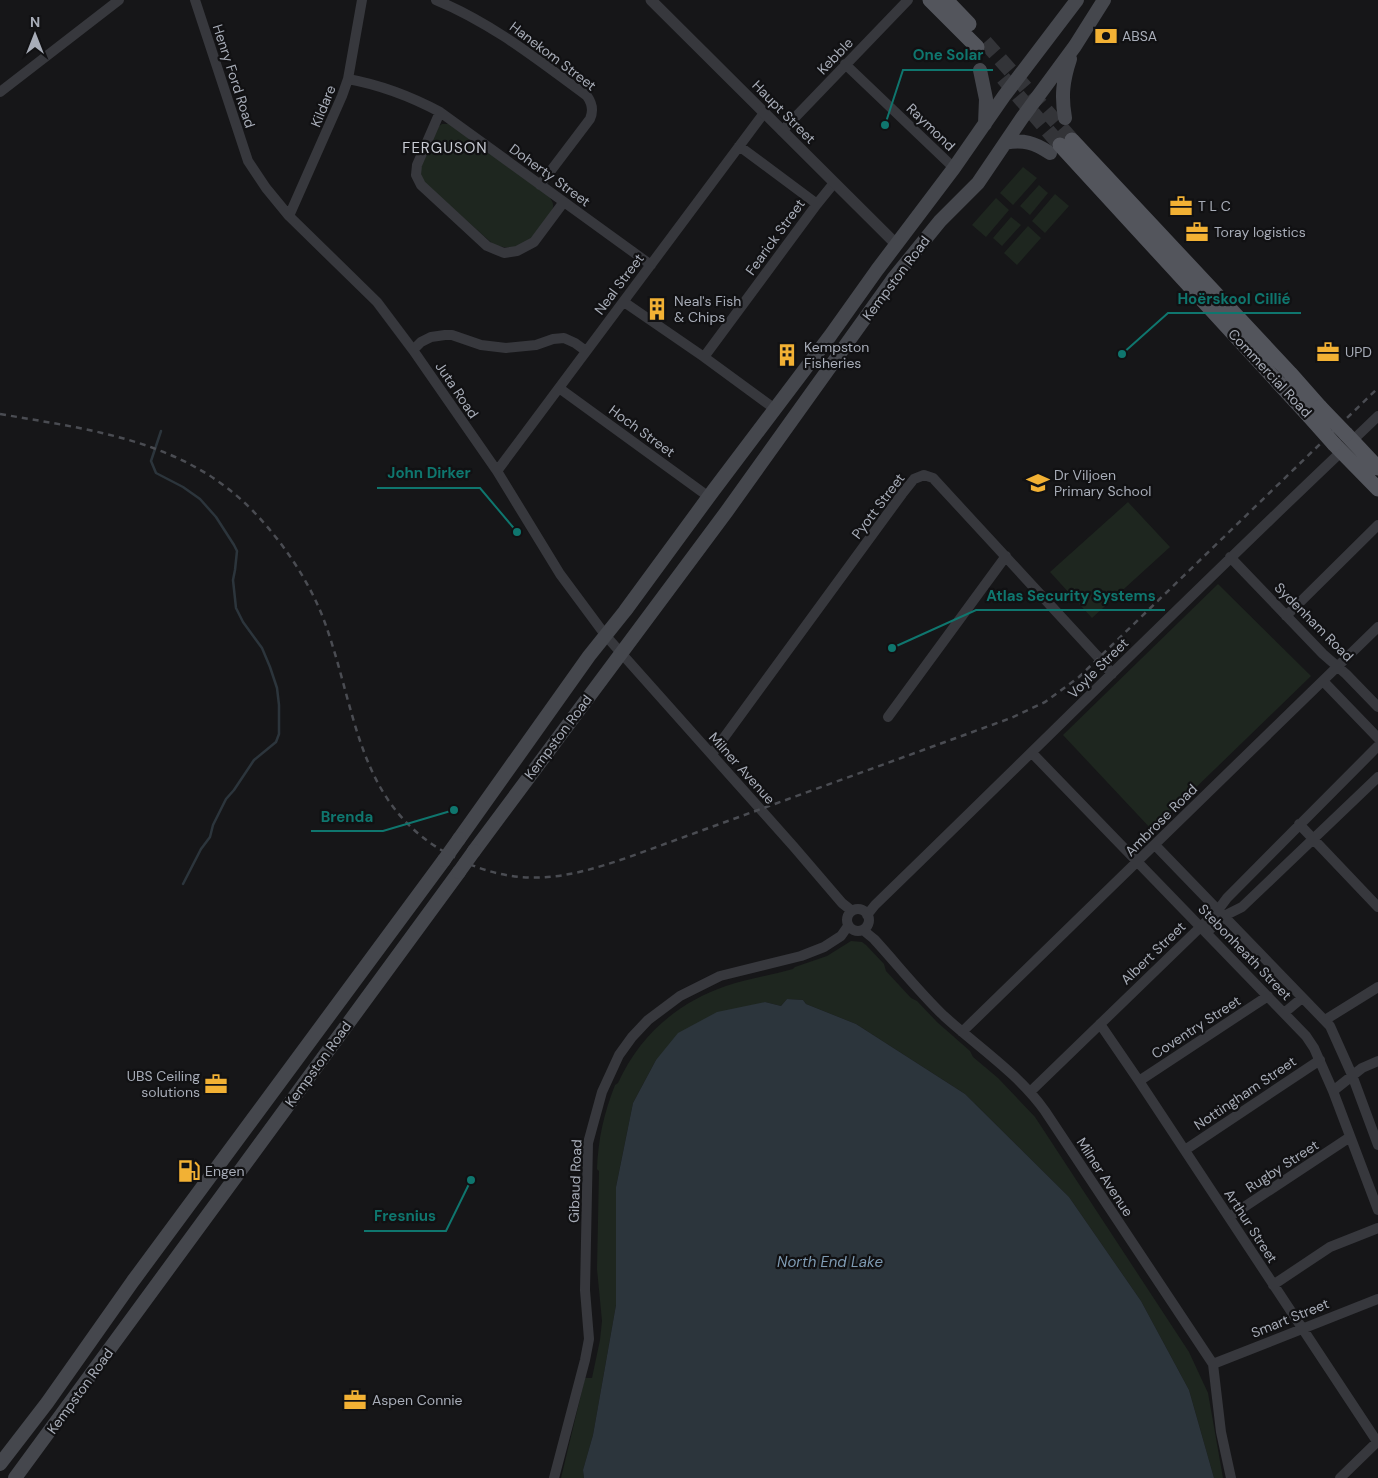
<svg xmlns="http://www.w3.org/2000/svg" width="1378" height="1478" font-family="'DM Sans',sans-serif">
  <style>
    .green { fill: #1e261f }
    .water { fill: #2c353c }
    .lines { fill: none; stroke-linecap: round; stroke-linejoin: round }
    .stream { stroke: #2c353c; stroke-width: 2.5 }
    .primary-tunnel { stroke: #333438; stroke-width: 15; stroke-dasharray: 15 8; stroke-linecap: butt }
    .minor { stroke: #37383d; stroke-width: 10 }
    .tertiary { stroke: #37383d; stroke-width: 11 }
    .secondary { stroke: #45474d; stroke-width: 14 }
    .primary { stroke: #53555c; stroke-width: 15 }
    .rail { stroke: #4a4c52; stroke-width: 2.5; stroke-dasharray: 6 5; stroke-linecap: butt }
    .secondary-bridge { stroke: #45474d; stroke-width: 14 }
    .primary-bridge { stroke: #53555c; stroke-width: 15 }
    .labels { text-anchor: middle; stroke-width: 4.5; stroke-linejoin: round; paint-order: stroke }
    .poi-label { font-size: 14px; fill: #a8adb8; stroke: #111113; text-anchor: start }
    .street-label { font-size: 14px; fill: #a8adb8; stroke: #111113 }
    .neighbourhood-label { font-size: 15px; letter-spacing: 1px; fill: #c9ccd4; stroke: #111113 }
    .water-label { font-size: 15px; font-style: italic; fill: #7f9bb3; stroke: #111113 }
    .leader { fill: none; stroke: #0f766e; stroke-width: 2 }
    .callout-dot { fill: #0f766e; stroke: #111113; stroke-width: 2 }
    .callout-label { font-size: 15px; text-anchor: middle; font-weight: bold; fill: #0f766e; stroke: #111113; stroke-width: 4.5; stroke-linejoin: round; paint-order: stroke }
  </style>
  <rect width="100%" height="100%" fill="#161618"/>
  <path class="green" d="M 442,124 L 451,124 L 549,196 C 551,200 554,203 553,207 C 553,215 532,241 524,244 C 514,249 504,248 494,245 L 421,180 L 419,172 L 439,126 Z
    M 1023,167 L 1037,178 L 1013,205 L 1000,193 Z
    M 1039,185 L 1048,193 L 1030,215 L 1020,206 Z
    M 1055,194 L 1069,206 L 1045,233 L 1032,221 Z
    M 996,198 L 1009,210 L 986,237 L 972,225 Z
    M 1011,217 L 1021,225 L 1002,246 L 993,238 Z
    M 1028,226 L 1041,238 L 1017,265 L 1004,253 Z
    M 1128,502 L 1170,547 L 1092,618 L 1050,572 Z
    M 1218,584 L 1311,676 L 1152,830 L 1063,735 Z
    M 851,941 L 862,942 L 866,945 L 884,964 L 886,971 L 911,998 L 917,1001 L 937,1022 L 970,1051 L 973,1057 L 998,1078 L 1035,1117 L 1189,1352 L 1208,1393 L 1223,1478 L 1214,1478 L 1189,1390 L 1141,1301 L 1069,1197 L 965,1094 L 856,1024 L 806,1004 L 803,1000 L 787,999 L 781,1006 L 765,1002 L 656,1060 L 633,1103 L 616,1187 L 616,1305 L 593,1435 L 583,1470 L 584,1478 L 561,1478 L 585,1378 L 592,1378 L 600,1340 L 602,1321 L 597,1269 L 599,1171 L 597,1169 C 598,1139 604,1113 615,1085 L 618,1083 C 640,1035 677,1003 726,986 C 748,979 771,975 793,969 L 795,967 L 827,956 Z"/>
  <path class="water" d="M 787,999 L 803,1000 L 806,1004 L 856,1024 L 965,1094 L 1069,1197 L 1141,1301 L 1189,1390 L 1214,1478 L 584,1478 L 583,1470 L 593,1435 L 616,1305 L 616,1187 L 633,1103 L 656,1060 L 678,1033 L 717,1012 L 765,1002 L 781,1006 Z"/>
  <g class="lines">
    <path class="stream" d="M 161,431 L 151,461 L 156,473 L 183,487 L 200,499 L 216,517 L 234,545 L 237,551 L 235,570 L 233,580 L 236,608 L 243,622 L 262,648 L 270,667 L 277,688 L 279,705 L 279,734 L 276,742 L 254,760 L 234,790 L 226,799 L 213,825 L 210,837 L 201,849 L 183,884"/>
    <path class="primary-tunnel" d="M 985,42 L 1072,140
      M 1003,78 L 1060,145"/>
    <path class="minor" d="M 195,0 L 248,161 L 266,188 L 289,216 L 377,302 L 413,350 L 497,471 L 560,574 L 606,636 L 794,847 L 842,903 L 852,911
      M 436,0 C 492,23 538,60 587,96 C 592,103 594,110 590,119 L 540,185
      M 845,64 L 954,168
      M 348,79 C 381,85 410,96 440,112 L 651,265
      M 0,92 L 119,0
      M 440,112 L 417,165 L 416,175 L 421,185 L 487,246 L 504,253 L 517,251 L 534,242 L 563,203
      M 782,131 L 908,0
      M 739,146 L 817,204
      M 289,216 L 342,96 L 348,79 L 362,0
      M 624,302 L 704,357 L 775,409
      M 413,350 L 421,342 L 431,337 L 445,335 L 452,335 L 481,345 L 506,348 L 536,345 L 553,339 L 564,338 L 575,343 L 586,351
      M 704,357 L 817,204 L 834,183
      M 559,388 L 709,497
      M 1352,441 L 1378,416
      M 497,471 L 764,113
      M 1230,557 L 1323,654 L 1346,674 L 1378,707
      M 1286,616 L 1378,525
      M 1323,681 L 1378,738
      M 888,717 L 1006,556
      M 1032,753 L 1306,1036 L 1314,1048 L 1333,1091 L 1378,1210
      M 712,754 L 902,494 L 914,479 L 924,475 L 933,478 L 1099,658 L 1112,674
      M 1299,824 L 1378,907
      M 1155,845 L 1330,1026 L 1352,1075 L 1378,1145
      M847 920a11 11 0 1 1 22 0a11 11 0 1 1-22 0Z
      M 867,915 L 875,905 C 1031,754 1184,601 1342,451
      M 863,930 L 874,939 C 897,964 919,992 944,1016 C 978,1047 1019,1074 1045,1111 L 1213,1364 L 1221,1432 L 1231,1478
      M 1207,932 L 1224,916 L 1242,907 L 1378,777
      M 1284,1013 L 1302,998
      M 1325,1020 L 1378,987
      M 1100,1024 L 1139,1081 L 1378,1443
      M 962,1032 L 1378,627
      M 1139,1081 L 1268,996
      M 1333,1091 L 1362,1068 L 1378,1061
      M 1030,1092 L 1218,910 L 1227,898 L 1378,746
      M 1185,1150 L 1320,1060
      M 1229,1217 L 1350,1137
      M 1273,1285 L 1330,1247 L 1378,1228
      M 1213,1364 L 1378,1299
      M 554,1478 L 585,1360 L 589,1339 L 585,1290 L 588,1143 L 602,1092 L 619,1055 L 632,1037 L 648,1020 L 680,996 L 720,976 L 801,956 L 824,947 L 841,936 L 848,926
      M 1340,1478 L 1377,1442"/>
    <path class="tertiary" d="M 651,0 L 897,245"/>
    <path class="secondary" d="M 980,70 L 986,99 L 985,124
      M 1065,118 C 1061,96 1063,80 1070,59
      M 1005,143 C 1023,139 1035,143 1050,153
      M 459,839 L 589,656 L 625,611 L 713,491 L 830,336 L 877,270 L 954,168 L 1004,96 L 1077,0
      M 474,851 L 727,511 L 893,279 L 940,221 L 978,183 L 1022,118 L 1075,46 L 1104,0
      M 0,1464 L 47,1403 L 133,1281 L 444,860
      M 15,1478 L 459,872"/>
    <path class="primary" d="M 930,0 L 977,47
      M 946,0 L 969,24
      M 1072,140 L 1290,373 L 1320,407
      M 1060,145 L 1309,416
      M 1346,434 L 1378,468
      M 1334,444 L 1378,489"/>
    <path class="rail" d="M 0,414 C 92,430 183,440 252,510 C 281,540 306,576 322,615 C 358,708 354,808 456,858 C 519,889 566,879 629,857 L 1011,718 L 1045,702 L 1079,677 L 1378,388"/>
    <path class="secondary-bridge" d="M 444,860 L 459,839
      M 459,872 L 474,851"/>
    <path class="primary-bridge" d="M 1320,407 L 1346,434
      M 1309,416 L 1334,444"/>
  </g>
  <defs>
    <symbol id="bank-bare" viewBox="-9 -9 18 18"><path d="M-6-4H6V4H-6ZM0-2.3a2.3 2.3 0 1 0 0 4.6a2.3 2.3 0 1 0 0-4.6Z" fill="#f2b134" stroke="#111113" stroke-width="2.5" paint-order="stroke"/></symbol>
    <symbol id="office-bare" viewBox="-9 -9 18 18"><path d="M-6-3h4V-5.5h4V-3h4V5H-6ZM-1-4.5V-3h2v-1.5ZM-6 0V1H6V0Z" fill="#f2b134" stroke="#111113" stroke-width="2.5" paint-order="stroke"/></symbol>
    <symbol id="building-bare" viewBox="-9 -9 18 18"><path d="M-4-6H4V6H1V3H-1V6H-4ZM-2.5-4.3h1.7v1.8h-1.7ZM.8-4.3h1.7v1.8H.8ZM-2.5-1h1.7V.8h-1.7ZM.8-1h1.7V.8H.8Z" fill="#f2b134" stroke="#111113" stroke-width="2.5" paint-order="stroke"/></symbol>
    <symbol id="school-bare" viewBox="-9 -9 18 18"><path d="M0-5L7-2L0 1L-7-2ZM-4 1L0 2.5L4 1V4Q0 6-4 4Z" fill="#f2b134" stroke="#111113" stroke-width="2.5" paint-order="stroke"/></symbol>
    <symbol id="fuel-bare" viewBox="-9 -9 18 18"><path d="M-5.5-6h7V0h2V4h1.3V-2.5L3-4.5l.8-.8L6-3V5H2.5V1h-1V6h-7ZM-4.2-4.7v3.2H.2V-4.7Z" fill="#f2b134" stroke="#111113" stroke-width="2.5" paint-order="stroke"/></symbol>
  </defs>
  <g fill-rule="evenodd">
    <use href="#bank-bare" x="1090" y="20" width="32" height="32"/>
    <use href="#office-bare" x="1165" y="190" width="32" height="32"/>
    <use href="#office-bare" x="1181" y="216" width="32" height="32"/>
    <use href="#building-bare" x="641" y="293" width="32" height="32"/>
    <use href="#office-bare" x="1312" y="336" width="32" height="32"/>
    <use href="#building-bare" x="771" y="339" width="32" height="32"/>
    <use href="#school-bare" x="1022" y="467" width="32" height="32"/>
    <use href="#office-bare" x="200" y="1068" width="32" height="32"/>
    <use href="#fuel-bare" x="173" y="1155" width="32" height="32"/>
    <use href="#office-bare" x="339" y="1384" width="32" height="32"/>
  </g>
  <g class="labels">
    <g class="poi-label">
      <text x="1122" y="41">ABSA</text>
      <text x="1198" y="211">T L C</text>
      <text x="1214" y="237">Toray logistics</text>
      <text x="674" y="306">Neal's Fish<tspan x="674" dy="16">&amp; Chips</tspan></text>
      <text x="804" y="352">Kempston<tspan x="804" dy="16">Fisheries</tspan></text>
      <text x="1345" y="357">UPD</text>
      <text x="1054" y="480">Dr Viljoen<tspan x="1054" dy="16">Primary School</tspan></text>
      <text x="200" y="1081" text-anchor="end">UBS Ceiling<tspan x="200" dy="16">solutions</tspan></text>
      <text x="205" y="1176">Engen</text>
      <text x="372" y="1405">Aspen Connie</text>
    </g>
    <g class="street-label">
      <text transform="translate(553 56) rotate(37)" y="5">Hanekom Street</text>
      <text transform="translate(835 56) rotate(-46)" y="5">Kebble</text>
      <text transform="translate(234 76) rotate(72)" y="5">Henry Ford Road</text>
      <text transform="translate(323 106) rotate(-68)" y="5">Kildare</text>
      <text transform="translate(784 112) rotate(45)" y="5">Haupt Street</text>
      <text transform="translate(931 127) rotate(44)" y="5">Raymond</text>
      <text transform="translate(550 175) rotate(36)" y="5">Doherty Street</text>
      <text transform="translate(775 237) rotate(-54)" y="5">Fearick Street</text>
      <text transform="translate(896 278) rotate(-53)" y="5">Kempston Road</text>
      <text transform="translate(619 284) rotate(-53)" y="5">Neal Street</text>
      <text transform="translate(1270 373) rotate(47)" y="5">Commercial Road</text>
      <text transform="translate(457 390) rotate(56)" y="5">Juta Road</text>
      <text transform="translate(642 431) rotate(36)" y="5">Hoch Street</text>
      <text transform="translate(878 506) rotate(-53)" y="5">Pyott Street</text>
      <text transform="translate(1314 622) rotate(45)" y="5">Sydenham Road</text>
      <text transform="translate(1098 668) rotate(-45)" y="5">Voyle Street</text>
      <text transform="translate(558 737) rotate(-53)" y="5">Kempston Road</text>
      <text transform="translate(742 768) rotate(48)" y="5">Milner Avenue</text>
      <text transform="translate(1161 820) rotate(-45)" y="5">Ambrose Road</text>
      <text transform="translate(1245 952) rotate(46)" y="5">Stebonheath Street</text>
      <text transform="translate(1153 953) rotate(-44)" y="5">Albert Street</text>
      <text transform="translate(1196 1027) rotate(-33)" y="5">Coventry Street</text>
      <text transform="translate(318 1064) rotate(-54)" y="5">Kempston Road</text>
      <text transform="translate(1245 1093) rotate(-34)" y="5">Nottingham Street</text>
      <text transform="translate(1282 1166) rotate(-33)" y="5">Rugby Street</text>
      <text transform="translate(1105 1177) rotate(57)" y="5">Milner Avenue</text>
      <text transform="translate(575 1181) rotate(-88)" y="5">Gibaud Road</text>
      <text transform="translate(1251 1226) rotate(57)" y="5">Arthur Street</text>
      <text transform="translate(1290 1318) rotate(-22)" y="5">Smart Street</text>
      <text transform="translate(80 1391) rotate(-54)" y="5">Kempston Road</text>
    </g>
    <g class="neighbourhood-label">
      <text x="445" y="153">FERGUSON</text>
    </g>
    <g class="water-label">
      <text x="830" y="1267">North End Lake</text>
    </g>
  </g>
  <path class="leader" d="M885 125L903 70H993M1122 354L1168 313H1301M517 532L480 488H377M892 648L976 610H1165M454 810L383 831H311M471 1180L446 1231H364"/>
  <g class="callout-dot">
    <circle cx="885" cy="125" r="5"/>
    <circle cx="1122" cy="354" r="5"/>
    <circle cx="517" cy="532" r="5"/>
    <circle cx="892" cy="648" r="5"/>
    <circle cx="454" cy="810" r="5"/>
    <circle cx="471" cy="1180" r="5"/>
  </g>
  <g class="callout-label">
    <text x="948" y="60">One Solar</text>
    <text x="1234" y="304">Hoërskool Cillié</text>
    <text x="429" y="478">John Dirker</text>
    <text x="1071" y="601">Atlas Security Systems</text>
    <text x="347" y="822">Brenda</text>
    <text x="405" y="1221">Fresnius</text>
  </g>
  <g transform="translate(35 35)" stroke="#111113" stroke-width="4" paint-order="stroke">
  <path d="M0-4L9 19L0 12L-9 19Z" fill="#a8adb8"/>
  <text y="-8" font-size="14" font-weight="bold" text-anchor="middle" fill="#a8adb8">N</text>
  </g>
</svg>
